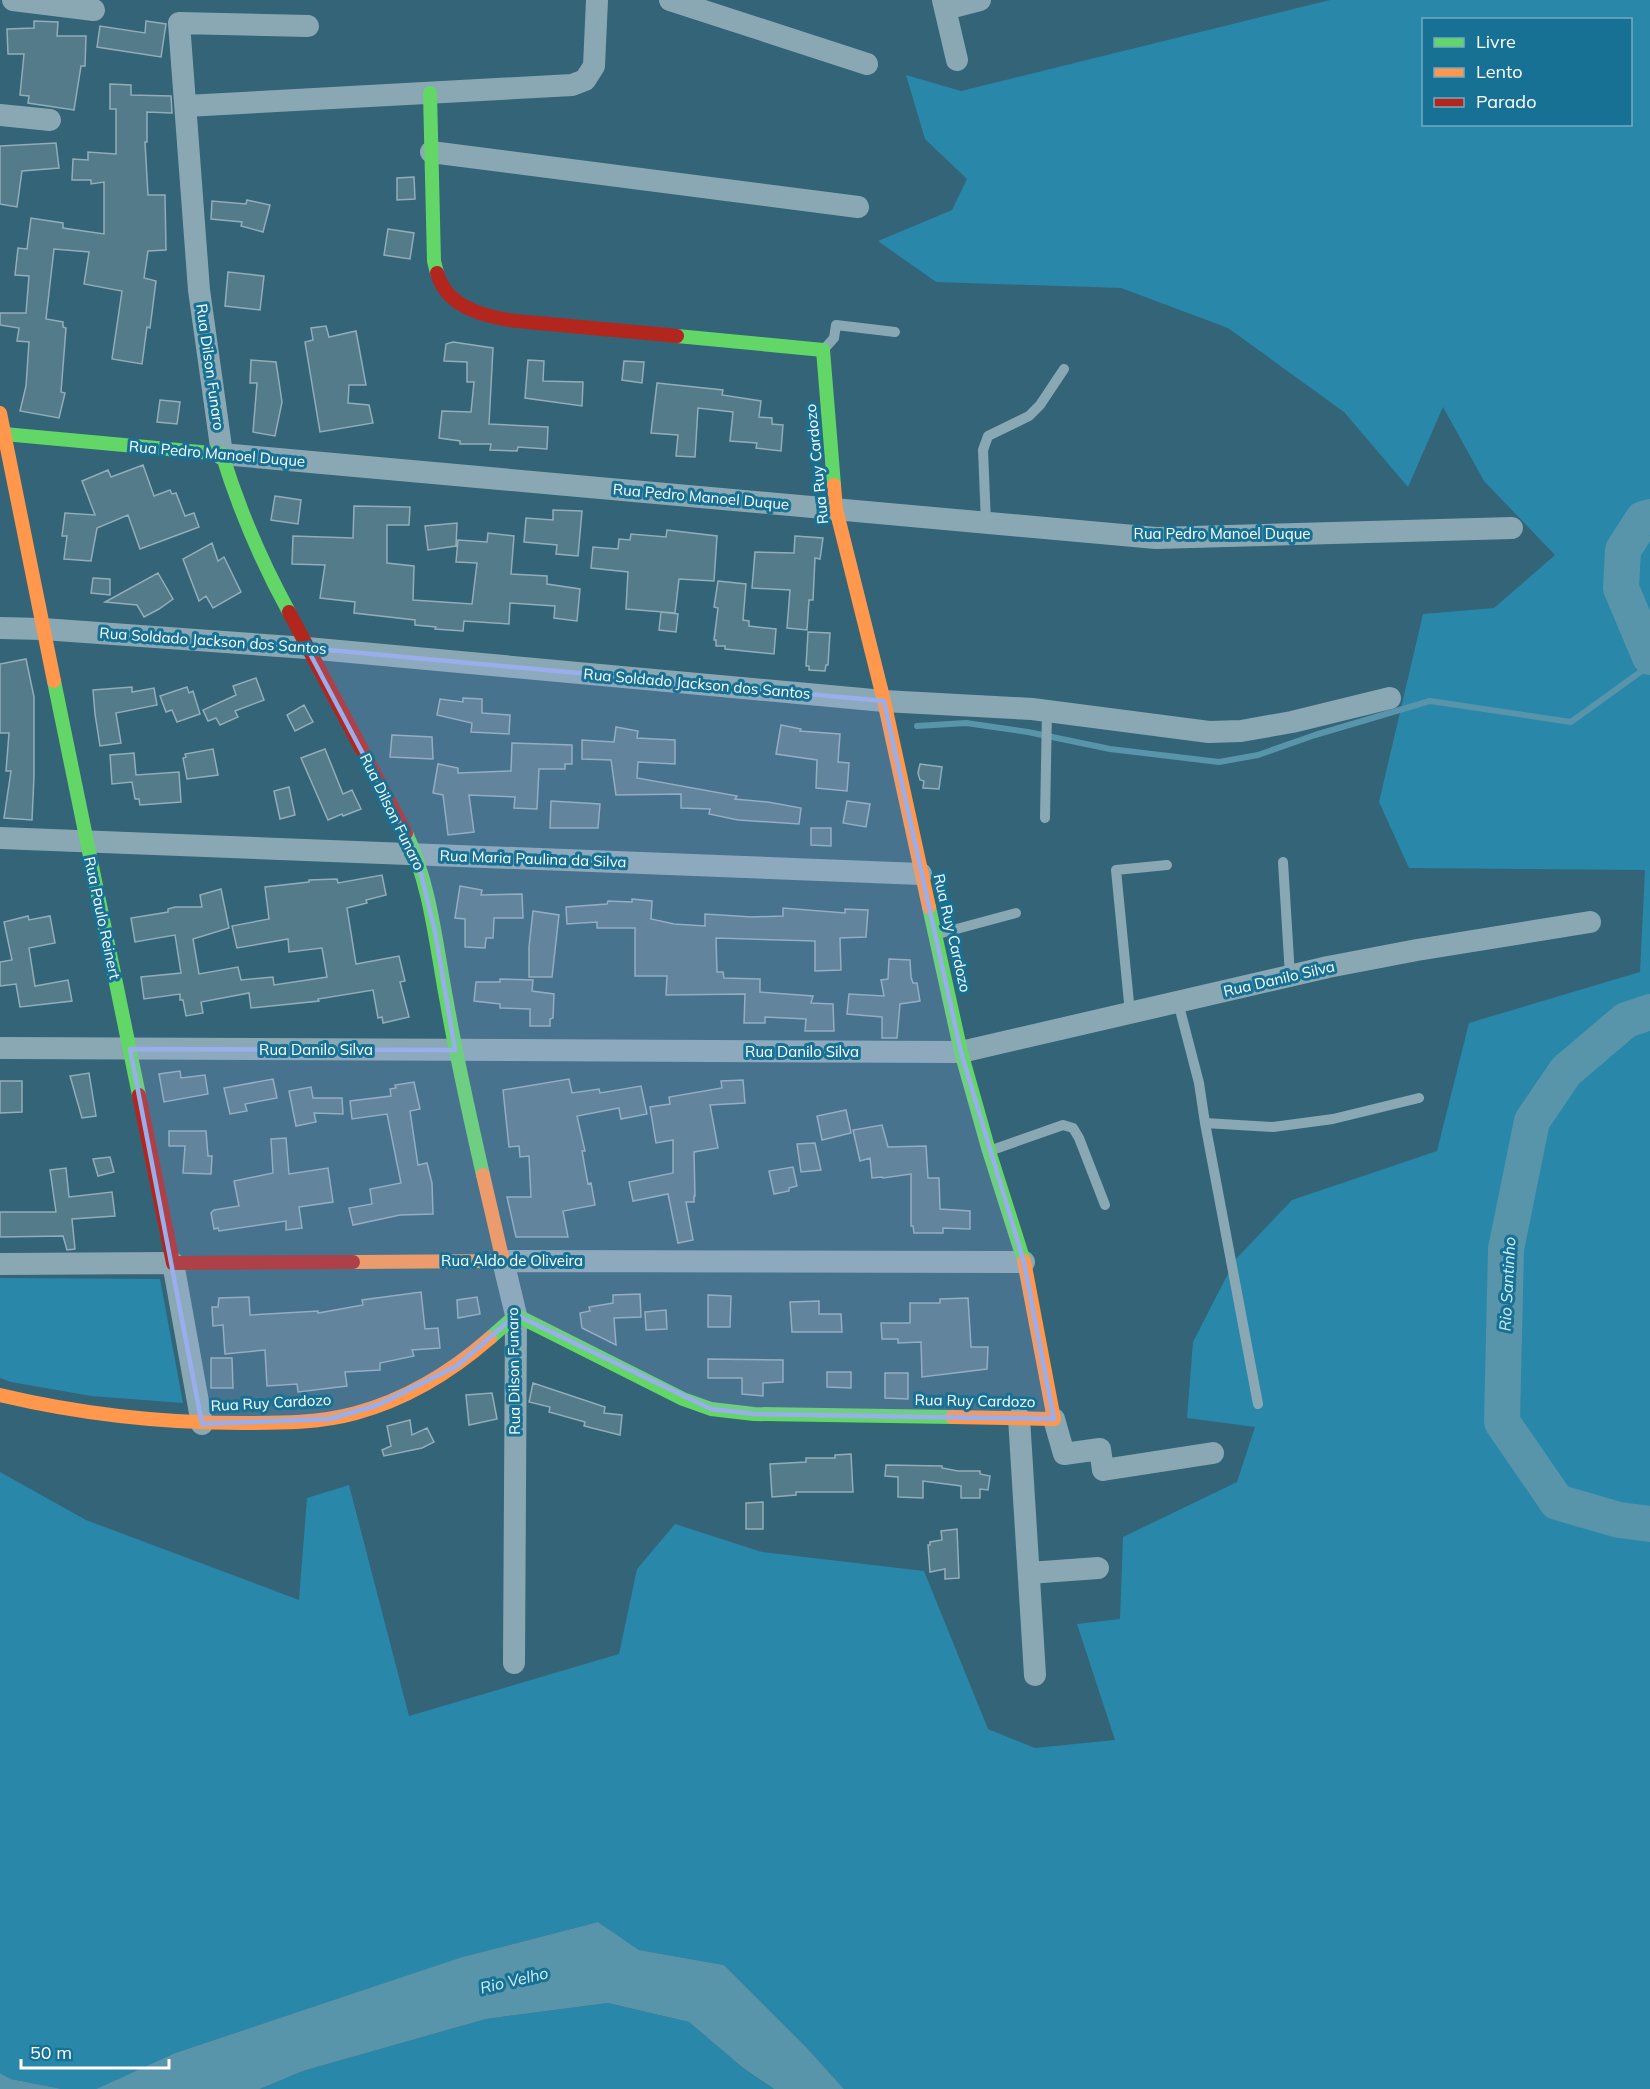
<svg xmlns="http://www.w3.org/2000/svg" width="1650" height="2089" font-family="Mulish,sans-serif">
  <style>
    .green { fill: #2987a9; fill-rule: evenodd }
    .water { fill: #5894aa }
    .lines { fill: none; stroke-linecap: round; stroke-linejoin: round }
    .stream { stroke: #5894aa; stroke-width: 6 }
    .river { stroke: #5894aa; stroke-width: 36 }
    .building { fill: #547b8a; stroke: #92adb8; stroke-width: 1.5 }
    .lane { stroke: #8aa8b3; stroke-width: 10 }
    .street { stroke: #8aa8b3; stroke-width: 22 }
    .fast { stroke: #63d668; stroke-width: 14 }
    .slow { stroke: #ff974d; stroke-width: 14 }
    .jam { stroke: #b3261e; stroke-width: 14 }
    .marked { fill: #99afed; fill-opacity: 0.2; stroke: #99afed; stroke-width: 4.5; stroke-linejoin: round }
    .labels { text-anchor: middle; stroke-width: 6; stroke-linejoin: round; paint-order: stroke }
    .street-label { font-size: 15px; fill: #fff; stroke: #177194 }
    .water-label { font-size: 16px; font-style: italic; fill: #ceeffa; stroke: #177194 }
  </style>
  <rect width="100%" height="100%" fill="#346477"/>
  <path class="green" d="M 1330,0 L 1650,0 L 1650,2089 L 844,2089 L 807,2048 L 724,1965 L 639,1950 L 598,1922 L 462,1957 L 175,2053 L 96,2089 L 62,2089 L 11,2079 L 0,2073 L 0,1472 L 86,1520 L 299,1600 L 307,1498 L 349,1485 L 409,1716 L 619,1654 L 637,1569 L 675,1524 L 762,1552 L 924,1571 L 988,1729 L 1035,1748 L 1115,1740 L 1077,1624 L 1120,1619 L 1123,1537 L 1237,1482 L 1255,1427 L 1187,1418 L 1193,1342 L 1235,1260 L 1292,1200 L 1437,1151 L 1469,1023 L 1640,972 L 1645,870 L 1409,868 L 1379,802 L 1423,614 L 1494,608 L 1555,555 L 1484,481 L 1443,407 L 1408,487 L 1344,412 L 1228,328 L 1121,288 L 936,282 L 878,241 L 952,210 L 967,179 L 925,139 L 906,75 L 961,91 ZM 1424,20 L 1630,20 L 1630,124 L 1424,124 Z
    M 0,1278 L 160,1279 L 183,1403 L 91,1396 L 11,1382 L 0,1378 Z
    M 608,2003 L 689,2022 L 743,2068 L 774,2089 L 260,2089 L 303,2071 L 486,2019 Z"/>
  <path class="water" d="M 598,1922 L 639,1950 L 724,1965 L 807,2048 L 844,2089 L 774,2089 L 743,2068 L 689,2022 L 608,2003 L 486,2019 L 303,2071 L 260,2089 L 96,2089 L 175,2053 L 462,1957 Z
    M 0,2073 L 11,2079 L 62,2089 L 0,2089 Z"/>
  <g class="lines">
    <path class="stream" d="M 917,726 L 966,723 L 1028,732 L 1110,749 L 1219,762 L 1258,755 L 1315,735 L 1430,701 L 1571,722 L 1650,665"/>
    <path class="river" d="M 1650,517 L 1643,519 L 1623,550 L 1621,588 L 1650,657
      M 1650,1012 L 1626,1020 L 1566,1071 L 1532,1121 L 1506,1249 L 1502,1422 L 1557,1502 L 1619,1520 L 1650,1524"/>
  </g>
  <path class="building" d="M 34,21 L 58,22 L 57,36 L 86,36 L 85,66 L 81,66 L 74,110 L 28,103 L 29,96 L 20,95 L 24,54 L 8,54 L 7,29 L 34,28 Z
    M 146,21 L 166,24 L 161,57 L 97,47 L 100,26 L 145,33 Z
    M 110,84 L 131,85 L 131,95 L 171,96 L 172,113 L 147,112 L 147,142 L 145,142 L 148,195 L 165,195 L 166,250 L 148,251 L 144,278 L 156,281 L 150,328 L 147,327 L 142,364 L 112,359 L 122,291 L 84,284 L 89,252 L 54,249 L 46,319 L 63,322 L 63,327 L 66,328 L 61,392 L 65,393 L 59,418 L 20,411 L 26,386 L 29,342 L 17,341 L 19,328 L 0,325 L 0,313 L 26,313 L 29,276 L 15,275 L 18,248 L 27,249 L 31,218 L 63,223 L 63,228 L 104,234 L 104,182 L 91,184 L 91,180 L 72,180 L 73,159 L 88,160 L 88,152 L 116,154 L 116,109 L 110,109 Z
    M 56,143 L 59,168 L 22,171 L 17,207 L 0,204 L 0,146 Z
    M 414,177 L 415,199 L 397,200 L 397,178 Z
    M 247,200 L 270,205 L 263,232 L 241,226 L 242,222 L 211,219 L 212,201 L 246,204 Z
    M 388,229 L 414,233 L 410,259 L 384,255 Z
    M 228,272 L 264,276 L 260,310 L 225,306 Z
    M 326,326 L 329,337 L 356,331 L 366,385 L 349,385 L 348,403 L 369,405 L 373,423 L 320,432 L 305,342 L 313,340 L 311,328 Z
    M 453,342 L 493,348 L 489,424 L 548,427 L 547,449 L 518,447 L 517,451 L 490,450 L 491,444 L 460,444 L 460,441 L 439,438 L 442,411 L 471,412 L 474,382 L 467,382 L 467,362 L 444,361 L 446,344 Z
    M 251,360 L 276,362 L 282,402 L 275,436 L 253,432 L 257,383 L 250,383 Z
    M 528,360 L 544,361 L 543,381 L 583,382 L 582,406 L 525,398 Z
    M 624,361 L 644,362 L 642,383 L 622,380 Z
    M 657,383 L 723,390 L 722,395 L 761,401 L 759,417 L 772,418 L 772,424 L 783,425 L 781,451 L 756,448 L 757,443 L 730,441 L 733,412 L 698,408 L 695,457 L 676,456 L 678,435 L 651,433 Z
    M 160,400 L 180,402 L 177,424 L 157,422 Z
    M 143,465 L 154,496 L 170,490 L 172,494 L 176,493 L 185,516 L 194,513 L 199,527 L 140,549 L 128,515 L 97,528 L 91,561 L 64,559 L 67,536 L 62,536 L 65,513 L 95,515 L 82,481 L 108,470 L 111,477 Z
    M 275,496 L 301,500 L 298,524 L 271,520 Z
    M 354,506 L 410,507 L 409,525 L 387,525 L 387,563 L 414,566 L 413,600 L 472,604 L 477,563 L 456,562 L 458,540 L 487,542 L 488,533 L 514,536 L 511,574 L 547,576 L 547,584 L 580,589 L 577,621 L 554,618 L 555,606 L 510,603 L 509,624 L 464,621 L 463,631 L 435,629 L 436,627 L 415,625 L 415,620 L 354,613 L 355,602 L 320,598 L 325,565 L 292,564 L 293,536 L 353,538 Z
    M 553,510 L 582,511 L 578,556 L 556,554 L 557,545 L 524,542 L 526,518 L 553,520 Z
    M 457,523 L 456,546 L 428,550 L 425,526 Z
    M 667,530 L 717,536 L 714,581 L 679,579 L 675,613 L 626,609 L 628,572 L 591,568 L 593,547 L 618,549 L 619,539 L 630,540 L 631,534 L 666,537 Z
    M 795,536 L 823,538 L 820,559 L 815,558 L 813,600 L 809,600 L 807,630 L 787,628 L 790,590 L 752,588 L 755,552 L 794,553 Z
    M 212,543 L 218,561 L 224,557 L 241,592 L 213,608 L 206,596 L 199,601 L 183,559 Z
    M 158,573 L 173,599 L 159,609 L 144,617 L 137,605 L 105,602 Z
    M 93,578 L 110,579 L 110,595 L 91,593 Z
    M 718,581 L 746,584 L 743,620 L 749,621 L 749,626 L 776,629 L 774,654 L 725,649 L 725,646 L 716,646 L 716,640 L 714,640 L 718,608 L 714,607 Z
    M 661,612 L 678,614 L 676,632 L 659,630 Z
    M 808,632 L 830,633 L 828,665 L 826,665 L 825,671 L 809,670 L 809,666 L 806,666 Z
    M 26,659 L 34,697 L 34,776 L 32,820 L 4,818 L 11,771 L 6,771 L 9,733 L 0,733 L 0,664 Z
    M 256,678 L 264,700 L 235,711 L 238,717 L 220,725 L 216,718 L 208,721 L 203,710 L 236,695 L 233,686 Z
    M 132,687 L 132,692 L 154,688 L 157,705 L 116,713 L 121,743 L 100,746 L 95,714 L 93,690 Z
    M 187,687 L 189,693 L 193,691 L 200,714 L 177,722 L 172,710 L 166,712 L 160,696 Z
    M 463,698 L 482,699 L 482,713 L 510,715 L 509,734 L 471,732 L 472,723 L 437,715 L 440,699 L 463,702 Z
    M 304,705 L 313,722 L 295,731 L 287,715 Z
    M 781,725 L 801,729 L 800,731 L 840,734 L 838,762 L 849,763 L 847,791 L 816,788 L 817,760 L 776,754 Z
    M 616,727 L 638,731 L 637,738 L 675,740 L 675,764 L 638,762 L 637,778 L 737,796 L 735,799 L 768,802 L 801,808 L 799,824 L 738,820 L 709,814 L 710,809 L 681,808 L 681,794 L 616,795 L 611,760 L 582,759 L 582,740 L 614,742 Z
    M 392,735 L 432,737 L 433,759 L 390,757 Z
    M 512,743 L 572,745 L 572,764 L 565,764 L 565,769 L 539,769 L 537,809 L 514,808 L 515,797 L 469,795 L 474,832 L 448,835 L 443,795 L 433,793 L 438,764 L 458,768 L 458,773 L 511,771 Z
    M 213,749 L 218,775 L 187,779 L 183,758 L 186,757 L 185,754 Z
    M 325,749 L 343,794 L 352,790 L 361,809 L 343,816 L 342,814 L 328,820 L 301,758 Z
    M 134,753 L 136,775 L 179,772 L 181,802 L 140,805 L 139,799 L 135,799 L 132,782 L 112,784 L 110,755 Z
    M 920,764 L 942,767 L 939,789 L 923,788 L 924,781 L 920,780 L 918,773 Z
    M 289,787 L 295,815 L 280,819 L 274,791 Z
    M 551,801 L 600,804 L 598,828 L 550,828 Z
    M 847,801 L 870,804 L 866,827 L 843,823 Z
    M 811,828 L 831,828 L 831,846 L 811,845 Z
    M 382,875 L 386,895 L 366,900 L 367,903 L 347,908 L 356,964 L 399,956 L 405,981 L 400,982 L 409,1017 L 383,1023 L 382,1017 L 378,1018 L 373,990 L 318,999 L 319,1001 L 251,1008 L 249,993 L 201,1002 L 203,1013 L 186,1016 L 183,1000 L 180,1000 L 180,994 L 144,999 L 141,977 L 181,973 L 175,935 L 135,942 L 131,918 L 168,912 L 168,909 L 175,907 L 202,907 L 200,895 L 221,889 L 229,928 L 193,939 L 199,974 L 238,967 L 241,980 L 273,977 L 274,985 L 327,977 L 322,948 L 289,952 L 288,939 L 237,948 L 232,926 L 269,919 L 265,887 L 309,882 L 309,880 L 337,879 L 338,883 Z
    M 460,886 L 482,890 L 481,895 L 522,894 L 523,918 L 494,918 L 493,938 L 486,938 L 485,948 L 465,947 L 465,919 L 455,918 Z
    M 632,899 L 652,901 L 651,919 L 674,924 L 705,926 L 705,914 L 752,917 L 783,916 L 783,908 L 845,913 L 845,909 L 868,910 L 866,937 L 840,938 L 841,970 L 815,971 L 815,941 L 716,938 L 717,972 L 723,972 L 724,978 L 760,979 L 760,992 L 813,996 L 811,1003 L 833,1004 L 834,1031 L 805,1031 L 806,1019 L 765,1017 L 765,1023 L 744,1023 L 745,994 L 666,995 L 667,976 L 635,976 L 635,928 L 597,928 L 597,922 L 567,924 L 566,907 L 607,904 L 608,901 L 632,902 Z
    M 533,911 L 559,915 L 552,977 L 529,977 L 529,947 Z
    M 28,916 L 29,920 L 50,916 L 55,943 L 29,948 L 35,986 L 68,980 L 72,1001 L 20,1007 L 16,984 L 0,986 L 0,962 L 12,960 L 4,922 Z
    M 889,959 L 910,960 L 911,977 L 913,983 L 917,983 L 920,1001 L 900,1004 L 897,1038 L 882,1038 L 882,1017 L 847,1014 L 849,994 L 884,996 L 881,980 L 888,979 Z
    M 500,979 L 533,980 L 532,991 L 554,994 L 553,1018 L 550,1019 L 550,1026 L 530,1026 L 530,1009 L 500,1008 L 500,1004 L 474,1001 L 476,982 L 500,982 Z
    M 180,1071 L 181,1078 L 205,1075 L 208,1094 L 164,1102 L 159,1074 Z
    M 89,1073 L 96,1116 L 82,1118 L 70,1076 Z
    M 273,1079 L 277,1098 L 245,1104 L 247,1111 L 230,1114 L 224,1088 Z
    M 569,1079 L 572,1093 L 599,1089 L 600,1093 L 641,1086 L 647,1114 L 621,1119 L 619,1108 L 577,1116 L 585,1151 L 582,1151 L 588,1184 L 591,1183 L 595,1205 L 563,1211 L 568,1237 L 516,1237 L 507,1197 L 531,1197 L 529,1156 L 520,1157 L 519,1146 L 509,1147 L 503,1090 Z
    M 743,1080 L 745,1103 L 710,1105 L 718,1148 L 694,1152 L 695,1196 L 694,1196 L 694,1202 L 686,1202 L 693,1240 L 678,1243 L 668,1194 L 633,1201 L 629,1182 L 673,1173 L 673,1140 L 656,1143 L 650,1107 L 670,1104 L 669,1097 L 722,1088 L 721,1081 Z
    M 0,1081 L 22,1081 L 22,1112 L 0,1113 Z
    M 414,1082 L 420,1109 L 410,1111 L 418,1165 L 427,1163 L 432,1183 L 433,1214 L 400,1215 L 353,1225 L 349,1208 L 372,1204 L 370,1189 L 401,1183 L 387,1114 L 352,1119 L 350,1101 L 391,1096 L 390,1089 L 396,1088 L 395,1085 Z
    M 311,1087 L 313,1098 L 342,1098 L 343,1114 L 314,1113 L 316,1122 L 296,1126 L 289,1091 Z
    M 846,1110 L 851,1133 L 822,1140 L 817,1116 Z
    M 882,1125 L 888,1147 L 926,1146 L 928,1178 L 939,1178 L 940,1209 L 970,1211 L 970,1229 L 943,1228 L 943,1233 L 914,1233 L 913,1226 L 911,1226 L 911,1174 L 883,1178 L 882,1177 L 872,1178 L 870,1158 L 860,1161 L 853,1130 Z
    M 169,1131 L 206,1131 L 208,1156 L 212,1156 L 211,1174 L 183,1173 L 185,1146 L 169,1146 Z
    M 286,1138 L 289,1174 L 328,1168 L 333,1202 L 299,1207 L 302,1228 L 286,1230 L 286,1221 L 219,1231 L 218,1228 L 214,1229 L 211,1213 L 214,1210 L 239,1206 L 234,1181 L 273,1173 L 271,1139 Z
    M 815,1143 L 821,1170 L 801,1172 L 797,1144 Z
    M 110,1157 L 114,1172 L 98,1176 L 93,1159 Z
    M 793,1167 L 797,1186 L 789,1188 L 789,1191 L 774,1194 L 769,1171 Z
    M 66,1168 L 69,1197 L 112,1192 L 115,1216 L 72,1219 L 75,1249 L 67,1250 L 63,1236 L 0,1237 L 0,1212 L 56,1212 L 50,1170 Z
    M 421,1292 L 425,1329 L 438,1328 L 440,1348 L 412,1350 L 414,1356 L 380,1363 L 380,1370 L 345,1372 L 347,1386 L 298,1392 L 297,1384 L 267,1386 L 265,1350 L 225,1354 L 223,1325 L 213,1326 L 212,1307 L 218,1307 L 219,1298 L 249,1297 L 250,1315 L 318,1311 L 318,1313 L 363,1305 L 362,1300 Z
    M 640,1294 L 641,1317 L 614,1318 L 616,1345 L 582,1328 L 580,1313 L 590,1311 L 589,1307 L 613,1303 L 613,1295 Z
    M 708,1295 L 731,1296 L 730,1327 L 708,1327 Z
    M 477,1297 L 480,1314 L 458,1318 L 457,1300 Z
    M 968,1298 L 971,1347 L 988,1347 L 987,1369 L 922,1377 L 921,1342 L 898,1343 L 898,1339 L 882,1339 L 881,1323 L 910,1323 L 910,1303 L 940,1303 L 940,1299 Z
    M 819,1301 L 819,1314 L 841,1314 L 842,1332 L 792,1332 L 790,1302 Z
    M 666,1310 L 667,1329 L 646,1330 L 645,1312 Z
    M 211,1358 L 232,1358 L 233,1388 L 211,1388 Z
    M 708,1359 L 783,1360 L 783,1382 L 763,1383 L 763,1396 L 742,1394 L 742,1378 L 708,1378 Z
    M 827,1372 L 851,1372 L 851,1388 L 827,1387 Z
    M 885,1373 L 908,1373 L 908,1399 L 885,1398 Z
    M 533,1383 L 605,1407 L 604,1413 L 622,1415 L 620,1435 L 584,1426 L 585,1422 L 549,1412 L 550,1407 L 529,1402 Z
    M 492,1393 L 497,1419 L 469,1425 L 466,1395 Z
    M 410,1420 L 412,1435 L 427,1428 L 434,1442 L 422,1448 L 384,1456 L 382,1450 L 391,1446 L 387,1426 Z
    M 851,1454 L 853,1492 L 796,1492 L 796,1495 L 772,1497 L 770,1464 L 806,1462 L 806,1458 L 835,1458 L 835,1455 Z
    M 886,1465 L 942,1466 L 942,1468 L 958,1471 L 980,1471 L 980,1474 L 990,1476 L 988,1490 L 980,1489 L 980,1498 L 961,1498 L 961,1486 L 923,1481 L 923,1498 L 898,1497 L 898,1477 L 885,1476 Z
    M 763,1502 L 763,1529 L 746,1529 L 746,1503 Z
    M 957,1529 L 959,1578 L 945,1579 L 945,1569 L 930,1572 L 928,1545 L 930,1545 L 930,1542 L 942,1540 L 941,1531 Z"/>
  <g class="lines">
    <path class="lane" d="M 825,348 L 834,338 L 836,325 L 895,332
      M 986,523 L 983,450 L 988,436 L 1029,416 L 1040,405 L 1064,369
      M 1045,818 L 1047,711
      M 1283,862 L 1290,976
      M 938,934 L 1016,913
      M 1178,1002 L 1199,1083 L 1205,1123 L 1258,1404
      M 1130,1013 L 1116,870 L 1167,865
      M 1205,1123 L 1273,1127 L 1333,1119 L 1419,1098
      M 992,1150 L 1063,1125 L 1073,1128 L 1079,1138 L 1105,1205"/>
    <path class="street" d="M 13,0 L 94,10
      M 670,0 L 867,64
      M 943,0 L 957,60
      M 945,9 L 980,0
      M 308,26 L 179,23 L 199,290 L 222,454 L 1156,538 L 1512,528
      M 186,106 L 572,85 L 585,80 L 594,66 L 597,0
      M 0,115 L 50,120
      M 431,152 L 858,207
      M 0,628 L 43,629 L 307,648 L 884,701 L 1032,709 L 1209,732 L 1241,731 L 1292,722 L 1390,698
      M 0,838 L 921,874
      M 0,1048 L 961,1052 L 1328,967 L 1417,950 L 1590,922
      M 0,1264 L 173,1263 L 202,1424
      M 1019,1418 L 1035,1675
      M 1054,1419 L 1064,1454 L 1100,1449 L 1103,1470 L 1213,1453
      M 1029,1573 L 1098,1568
      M 514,1663 L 516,1315 L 503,1261 L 1024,1262"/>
    <path class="fast" d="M 430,93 L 434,261 L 437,273
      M 677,336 L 823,350 L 834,485
      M 4,434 L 222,454 C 239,509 261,561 289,612
      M 54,681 L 139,1095
      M 406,833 C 431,886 436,946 447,1003 C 457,1061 470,1117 483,1175
      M 929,907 L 961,1052 L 989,1151 L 1024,1261
      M 490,1338 L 516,1315 L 683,1399 L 711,1409 L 754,1414 L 952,1417"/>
    <path class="slow" d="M 0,413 L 54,681
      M 834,485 L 836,509 L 884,701 L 929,907
      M 353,1262 L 503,1261 L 483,1175
      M 0,1395 C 80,1414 161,1423 243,1423 C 281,1423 320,1423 356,1413 C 407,1399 451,1372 490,1338
      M 952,1417 L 1054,1419 L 1024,1261"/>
    <path class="jam" d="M 437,273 C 442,290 454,302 470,309 C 498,322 532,322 561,325 C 600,329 639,332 677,336
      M 289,612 L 406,833
      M 139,1095 L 173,1263 L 353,1262"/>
  </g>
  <path class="marked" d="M 307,648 L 884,701 L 961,1052 L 1024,1262 L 1054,1419 L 754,1414 L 711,1409 L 516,1315 L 457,1366 L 378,1405 L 330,1419 L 202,1424 L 130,1049 L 455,1050 L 435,932 L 416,854 Z"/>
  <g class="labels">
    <g class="street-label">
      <text transform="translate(210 367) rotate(82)" y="5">Rua Dilson Funaro</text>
      <text transform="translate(217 454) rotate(5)" y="5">Rua Pedro Manoel Duque</text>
      <text transform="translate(817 464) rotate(-96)" y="5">Rua Ruy Cardozo</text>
      <text transform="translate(701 497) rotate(5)" y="5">Rua Pedro Manoel Duque</text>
      <text x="1222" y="539">Rua Pedro Manoel Duque</text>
      <text transform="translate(213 641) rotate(4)" y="5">Rua Soldado Jackson dos Santos</text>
      <text transform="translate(697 684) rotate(5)" y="5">Rua Soldado Jackson dos Santos</text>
      <text transform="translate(392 812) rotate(64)" y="5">Rua Dilson Funaro</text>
      <text transform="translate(533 859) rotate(2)" y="5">Rua Maria Paulina da Silva</text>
      <text transform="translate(102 918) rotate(78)" y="5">Rua Paulo Reinert</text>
      <text transform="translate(952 933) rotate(77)" y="5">Rua Ruy Cardozo</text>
      <text transform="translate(1279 979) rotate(-13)" y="5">Rua Danilo Silva</text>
      <text x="316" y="1055">Rua Danilo Silva</text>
      <text x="802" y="1057">Rua Danilo Silva</text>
      <text x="512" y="1266">Rua Aldo de Oliveira</text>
      <text transform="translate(514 1371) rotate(-91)" y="5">Rua Dilson Funaro</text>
      <text transform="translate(975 1401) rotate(1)" y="5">Rua Ruy Cardozo</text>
      <text transform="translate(271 1403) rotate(-3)" y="5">Rua Ruy Cardozo</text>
    </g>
    <g class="water-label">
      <text transform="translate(1507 1284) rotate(-87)" y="6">Rio Santinho</text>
      <text transform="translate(514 1980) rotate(-13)" y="6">Rio Velho</text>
    </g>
  </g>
  <rect x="1422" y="18" width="210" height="108" fill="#177194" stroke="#74aabf" stroke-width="1.5"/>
  <rect x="1434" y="38" width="30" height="9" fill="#63d668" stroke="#74aabf" stroke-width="1.5"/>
  <text x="1476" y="48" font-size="18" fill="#ffffff">Livre</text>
  <rect x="1434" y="68" width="30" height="9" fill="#ff974d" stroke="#74aabf" stroke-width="1.5"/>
  <text x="1476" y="78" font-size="18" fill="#ffffff">Lento</text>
  <rect x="1434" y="98" width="30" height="9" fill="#b3261e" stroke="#74aabf" stroke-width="1.5"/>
  <text x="1476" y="108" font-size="18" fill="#ffffff">Parado</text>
  <path d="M21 2059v9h148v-9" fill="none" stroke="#ffffff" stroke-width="3"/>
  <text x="30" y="2059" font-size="18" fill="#ffffff" stroke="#177194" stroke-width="4.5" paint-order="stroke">50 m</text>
</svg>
